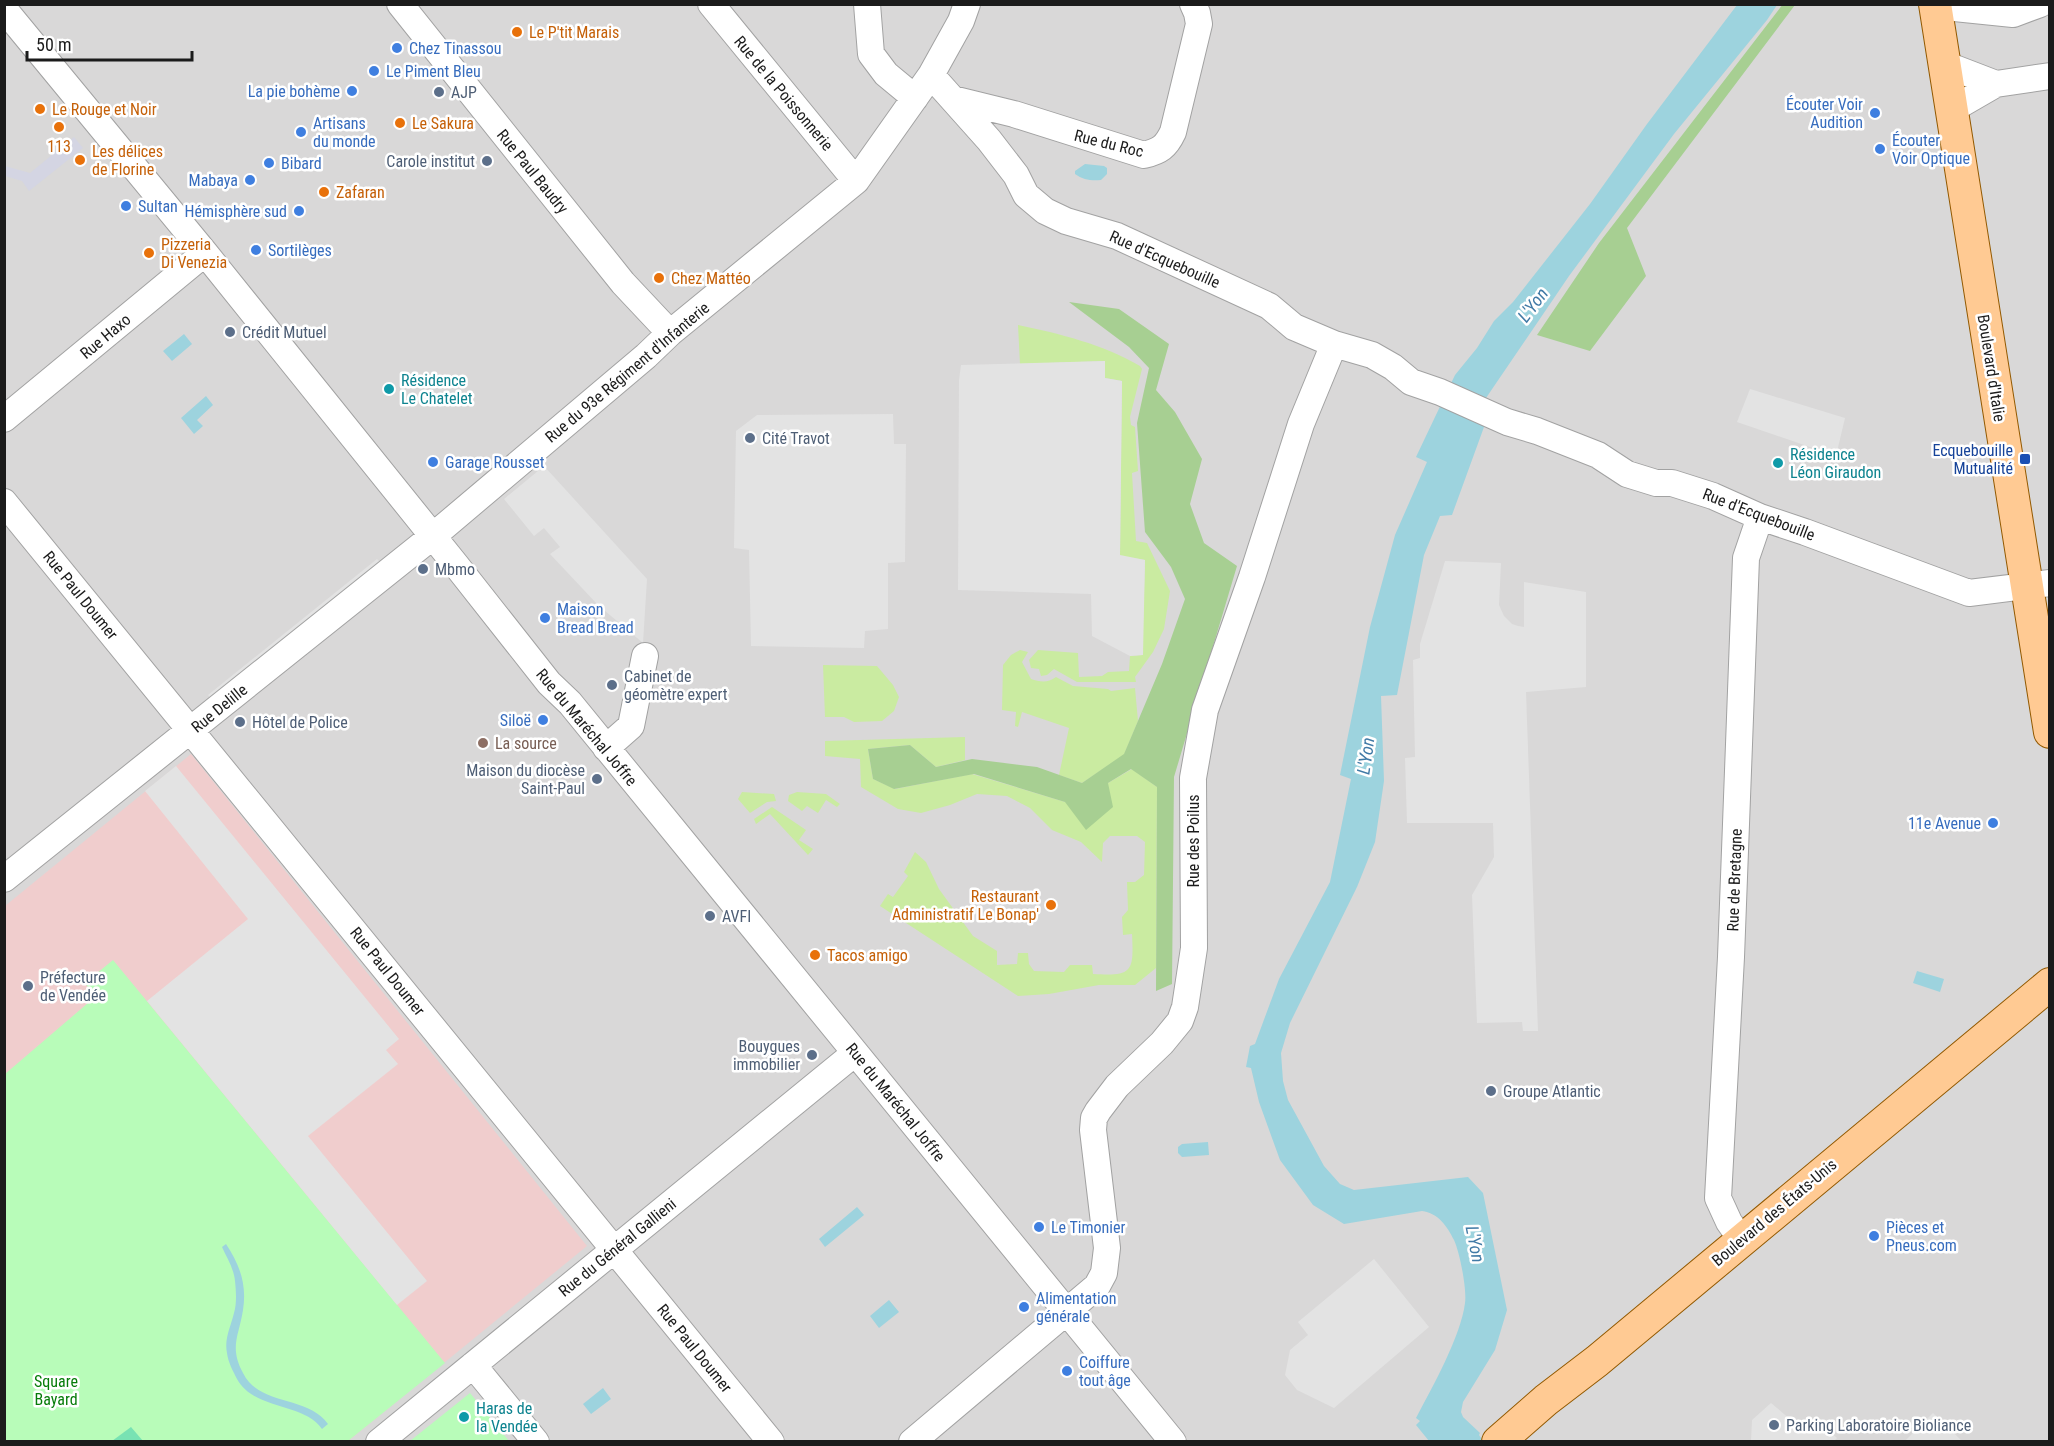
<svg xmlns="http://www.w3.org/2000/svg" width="2054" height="1446" font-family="'Roboto Condensed',sans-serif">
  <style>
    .residential { fill: #d9d8d8 }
    .commercial { fill: #f0cdcd }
    .grass { fill: #caeba1 }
    .forest { fill: #a7cf92 }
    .park { fill: #b8fcb9 }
    .pitch { fill: #78e2b3 }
    .parking { fill: #e3e3e3 }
    .plaza { fill: #d4d5e3 }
    .water { fill: #9dd3de }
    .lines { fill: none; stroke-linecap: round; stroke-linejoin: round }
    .minor-casing { stroke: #a2a2a2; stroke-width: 28 }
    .major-casing { stroke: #925900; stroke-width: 34 }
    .minor { stroke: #fff; stroke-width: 26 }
    .major { stroke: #ffca93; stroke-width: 32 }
    .food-dot { fill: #e8710a; stroke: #fff; stroke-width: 2 }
    .shop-dot { fill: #3f7fe0; stroke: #fff; stroke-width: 2 }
    .service-dot { fill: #5c6f8a; stroke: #fff; stroke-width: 2 }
    .culture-dot { fill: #0f9aa8; stroke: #fff; stroke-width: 2 }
    .transit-dot { fill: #1a4fb4; stroke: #fff; stroke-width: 2 }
    .education-dot { fill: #8d6e63; stroke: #fff; stroke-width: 2 }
    .labels { text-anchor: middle; stroke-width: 5; stroke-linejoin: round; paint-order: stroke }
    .food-label { font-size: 16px; fill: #c56008; stroke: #fff; text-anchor: start }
    .shop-label { font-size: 16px; fill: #366cbe; stroke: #fff; text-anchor: start }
    .service-label { font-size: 16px; fill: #4e5e75; stroke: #fff; text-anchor: start }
    .street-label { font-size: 16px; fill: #1b1b1b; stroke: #fff }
    .culture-label { font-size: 16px; fill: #0d838f; stroke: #fff; text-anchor: start }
    .transit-label { font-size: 16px; fill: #164399; stroke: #fff; text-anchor: end }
    .education-label { font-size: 16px; fill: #785e54; stroke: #fff; text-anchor: start }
    .park-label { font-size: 16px; fill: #067c09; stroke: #fff }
    .water-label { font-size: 18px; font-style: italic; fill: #417aa6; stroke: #fff }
  </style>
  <rect width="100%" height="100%" fill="#ede8df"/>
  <path class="residential" d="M 5,5 L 2049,5 L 2049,1441 L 5,1442 Z"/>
  <path class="commercial" d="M 191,754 L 587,1246 L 347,1442 L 5,1247 L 5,906 Z"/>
  <path class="grass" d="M 1018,325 C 1061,334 1102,344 1140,366 L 1142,369 L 1130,417 L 1131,425 L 1135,427 L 1138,471 L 1132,473 L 1136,541 L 1147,543 L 1170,591 L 1164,629 L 1153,652 L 1135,677 L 1136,682 L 1077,682 L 1054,669 L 1047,675 L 1041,676 L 1039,669 L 1031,668 L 1029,660 L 1038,650 L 1078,653 L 1079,677 L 1102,676 L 1108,672 L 1129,671 L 1130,656 L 1142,655 L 1145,560 L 1120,556 L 1122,381 L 1105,378 L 1105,361 L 1020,364 Z
    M 1020,650 L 1028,652 L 1022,662 L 1031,679 C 1040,682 1048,683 1056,677 L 1073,686 L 1108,689 L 1111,691 L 1135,688 L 1138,721 L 1124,755 L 1082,783 L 1059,775 L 1069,728 L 1022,712 L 1018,727 L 1015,726 L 1016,712 L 1002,710 L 1003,665 L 1011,655 Z
    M 823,665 L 877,666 L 893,685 L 899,697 L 894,711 L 882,721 L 854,722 L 844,717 L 825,717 Z
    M 965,737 L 965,760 L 936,767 L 910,745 L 868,749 L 873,779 L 895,789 L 972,774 L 1065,802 L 1108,783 L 1132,769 L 1157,787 L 1156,968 L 1135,985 L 1099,985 L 1049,994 L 1018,996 L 880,906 L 888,894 L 893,897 L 908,876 L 904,872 L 915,852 L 926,862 L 939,889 L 973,936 L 997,951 L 997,965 L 1017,964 L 1018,953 L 1028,953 L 1029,964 L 1034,971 L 1064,972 L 1070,965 L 1092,965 L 1093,974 C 1132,976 1134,973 1132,934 L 1123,935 L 1122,917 L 1128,910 L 1127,882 L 1135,882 L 1144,875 L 1145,842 L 1137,836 L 1110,836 L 1103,843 L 1102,862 L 1081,842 L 1052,830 L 1030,808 L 1007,796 L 977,794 L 950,805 L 921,813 L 898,809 L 861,787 L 860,759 L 825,756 L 825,741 Z
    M 742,792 L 774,794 L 776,801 L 767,802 L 750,813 L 738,799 Z
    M 797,792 L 826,794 L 840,804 L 837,807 L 826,800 L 818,813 L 807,806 L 802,811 L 788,801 L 789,795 Z
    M 772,807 L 806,830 L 799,840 L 813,849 L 808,855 L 770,814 L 756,824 L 754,819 Z"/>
  <path class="forest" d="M 1783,4 L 1795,5 L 1627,228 L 1646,276 L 1590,351 L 1537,335 L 1599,243 Z
    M 1069,302 L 1119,309 L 1169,344 L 1156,390 L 1175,412 L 1202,459 L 1190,504 L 1204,543 L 1237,566 L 1174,777 L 1172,984 L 1156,991 L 1157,787 L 1131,769 L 1108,783 L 1113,807 L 1086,830 L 1065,802 L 974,774 L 894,789 L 873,779 L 868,749 L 910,745 L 936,767 L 972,759 L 1037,767 L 1082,783 L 1124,754 L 1162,664 L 1185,599 L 1171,567 L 1145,532 L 1137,423 L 1149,368 L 1129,347 Z"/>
  <path class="park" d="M 113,960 L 445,1363 L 348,1441 L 5,1442 L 5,1074 L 95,997 L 85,983 Z
    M 470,1393 L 509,1441 L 410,1441 Z"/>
  <path class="pitch" d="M 131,1427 L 143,1441 L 112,1441 Z"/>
  <path class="parking" d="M 1105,361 L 1105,378 L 1122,381 L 1120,555 L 1145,560 L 1143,655 L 1130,656 L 1092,636 L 1091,594 L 958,590 L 959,380 L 961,365 Z
    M 1750,389 L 1845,418 L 1836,456 L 1737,422 Z
    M 893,414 L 894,444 L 906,444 L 905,562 L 888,563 L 888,629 L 865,631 L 864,648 L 751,646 L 749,550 L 734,548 L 736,431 L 757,415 Z
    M 544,466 L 647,579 L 643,643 L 598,605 L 550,554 L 560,547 L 544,528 L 534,536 L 504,499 Z
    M 377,559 L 382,564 L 214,702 L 208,695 Z
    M 1445,561 L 1501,563 L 1499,605 L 1504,616 L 1512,624 L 1518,626 L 1524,627 L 1524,582 L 1586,592 L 1586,687 L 1526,692 L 1538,1031 L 1523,1031 L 1522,1022 L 1477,1023 L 1472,895 L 1494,857 L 1493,823 L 1407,823 L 1405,758 L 1415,757 L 1413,660 L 1420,658 L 1420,644 Z
    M 176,766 L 399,1039 L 386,1050 L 398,1064 L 308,1136 L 427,1281 L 397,1305 L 147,1001 L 248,919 L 145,791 Z
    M 1374,1259 L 1429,1327 L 1334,1408 L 1297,1390 L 1285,1375 L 1290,1350 L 1308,1335 L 1298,1322 Z
    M 1771,1403 L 1803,1430 L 1815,1418 L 1837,1438 L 1833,1442 L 1752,1441 L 1751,1440 L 1752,1420 Z
    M 1933,1413 L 1962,1441 L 1905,1441 Z"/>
  <path class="plaza" d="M 74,137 L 83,148 L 29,191 L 22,181 L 5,176 L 5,166 L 30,173 Z"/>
  <path class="water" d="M 1737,5 L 1777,5 L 1767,20 L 1674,134 L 1569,276 L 1486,398 L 1484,427 L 1452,515 L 1440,516 L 1424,555 L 1397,695 L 1381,696 L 1384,781 L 1375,842 L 1357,887 L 1290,1023 L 1281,1053 L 1283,1081 L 1288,1100 L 1324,1166 L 1340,1184 L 1354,1190 L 1468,1177 L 1483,1193 L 1507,1310 L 1495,1350 L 1463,1402 L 1461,1412 L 1463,1417 L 1480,1433 L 1479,1435 L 1483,1441 L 1429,1441 L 1416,1425 L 1420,1421 L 1416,1418 C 1432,1388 1461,1336 1465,1303 C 1467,1290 1460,1253 1454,1240 C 1447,1226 1438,1213 1422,1211 L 1344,1224 L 1313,1205 L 1280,1160 L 1259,1102 L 1251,1068 L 1246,1067 L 1250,1046 L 1255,1044 L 1279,979 L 1330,882 L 1351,779 L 1340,775 L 1370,627 L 1395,535 L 1427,462 L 1416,457 L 1455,375 L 1477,348 L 1494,321 L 1513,302 L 1590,204 L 1647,124 Z
    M 1085,164 L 1104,166 L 1107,168 L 1107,174 L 1101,180 C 1092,181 1083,180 1075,174 L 1075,171 Z
    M 184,334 L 192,344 L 172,361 L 163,351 Z
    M 206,396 L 213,405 L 197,420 L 203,426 L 194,434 L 181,418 Z
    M 1917,971 L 1944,979 L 1940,992 L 1913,983 Z
    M 1208,1142 L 1209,1155 L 1182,1157 L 1178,1153 L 1178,1147 L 1182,1144 Z
    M 857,1207 L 864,1215 L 825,1247 L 819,1239 Z
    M 226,1244 C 240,1265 247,1285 243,1310 C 239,1336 229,1347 243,1373 C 260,1407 308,1395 328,1424 L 322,1429 C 303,1402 255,1411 237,1379 C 233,1371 228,1362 227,1353 C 224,1339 231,1326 234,1313 C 237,1303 236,1291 235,1281 C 234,1269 227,1258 222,1247 Z
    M 889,1300 L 899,1312 L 879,1328 L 870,1316 Z
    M 603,1388 L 611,1399 L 591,1414 L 583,1404 Z"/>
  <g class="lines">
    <defs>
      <path id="minor" d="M 400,4 L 623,283 L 670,333
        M 711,4 L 856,181
        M 867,4 L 871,54 L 886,74 L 915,98
        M 1935,6 L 2013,14 L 2040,4
        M 4,9 L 205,253 L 456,565 L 549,683 L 570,703 L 1173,1442
        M 1944,64 L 1996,84
        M 931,75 L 989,140 L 1016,175 L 1026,195 L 1045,211 L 1066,221 L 1117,236 L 1269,306 L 1294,327 L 1334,344 L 1372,355 L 1393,367 L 1411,382 L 1440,392 L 1507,422 L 1537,431 L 1598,455 L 1627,474 L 1656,483 L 1672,483 L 1713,496 L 1760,517 L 1805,532 L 1969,593 L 2050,583
        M 953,99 L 1014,114 L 1144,155 C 1160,151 1166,147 1173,132 L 1199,24 L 1197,13 L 1193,4
        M 1951,110 L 1996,84 L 2050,76
        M 4,419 L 205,253
        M 4,502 L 771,1442
        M 606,748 L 631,726 L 645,656
        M 4,879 L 433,536 L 646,356 L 670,333 L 856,181 L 931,75 L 961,21 L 967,4
        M 1741,1239 L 1729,1222 L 1718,1198 L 1731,957 L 1746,558 L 1760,517
        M 473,1365 L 536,1442
        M 379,1442 L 855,1053
        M 912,1442 L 1097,1286 L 1104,1273 L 1107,1248 L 1093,1130 L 1094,1118 L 1098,1111 L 1117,1086 L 1162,1043 L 1180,1021 L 1185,1007 L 1194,948 L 1193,778 L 1205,710 L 1252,577 L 1301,424 L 1334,344"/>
      <path id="major" d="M 1935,4 L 2050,732
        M 1498,1442 L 1546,1400 L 1597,1361 L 2050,984"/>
    </defs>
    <use href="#minor" class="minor-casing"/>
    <use href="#major" class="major-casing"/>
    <use href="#minor" class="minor"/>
    <use href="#major" class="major"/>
  </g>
  <g class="food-dot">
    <circle cx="517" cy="32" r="6"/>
    <circle cx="40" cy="109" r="6"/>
    <circle cx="400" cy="123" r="6"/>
    <circle cx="59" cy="127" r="6"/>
    <circle cx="80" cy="160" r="6"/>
    <circle cx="324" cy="192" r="6"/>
    <circle cx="149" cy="253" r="6"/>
    <circle cx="659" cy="278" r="6"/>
    <circle cx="1051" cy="905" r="6"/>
    <circle cx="815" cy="955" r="6"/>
  </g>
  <g class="shop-dot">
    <circle cx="397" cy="48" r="6"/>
    <circle cx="374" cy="71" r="6"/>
    <circle cx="352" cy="91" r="6"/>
    <circle cx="1875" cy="113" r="6"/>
    <circle cx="301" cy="132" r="6"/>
    <circle cx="1880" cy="149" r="6"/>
    <circle cx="269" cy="163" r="6"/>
    <circle cx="250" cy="180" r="6"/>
    <circle cx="126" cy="206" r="6"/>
    <circle cx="299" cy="211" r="6"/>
    <circle cx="256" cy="250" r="6"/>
    <circle cx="433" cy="462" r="6"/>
    <circle cx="545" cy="618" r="6"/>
    <circle cx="543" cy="720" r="6"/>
    <circle cx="1993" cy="823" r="6"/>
    <circle cx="1039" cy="1227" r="6"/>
    <circle cx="1874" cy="1236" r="6"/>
    <circle cx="1024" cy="1307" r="6"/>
    <circle cx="1067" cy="1371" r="6"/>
  </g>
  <g class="service-dot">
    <circle cx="439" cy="92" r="6"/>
    <circle cx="487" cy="161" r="6"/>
    <circle cx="230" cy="332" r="6"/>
    <circle cx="750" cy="438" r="6"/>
    <circle cx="423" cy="569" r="6"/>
    <circle cx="612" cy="685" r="6"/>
    <circle cx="240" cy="722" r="6"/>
    <circle cx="597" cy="779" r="6"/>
    <circle cx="710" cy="916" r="6"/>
    <circle cx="28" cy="986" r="6"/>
    <circle cx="812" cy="1055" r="6"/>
    <circle cx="1491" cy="1091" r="6"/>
    <circle cx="1774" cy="1425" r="6"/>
  </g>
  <g class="culture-dot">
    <circle cx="389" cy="389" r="6"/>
    <circle cx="1778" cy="463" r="6"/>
    <circle cx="464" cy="1417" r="6"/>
  </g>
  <rect class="transit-dot" x="2019" y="453" width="12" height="12" rx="3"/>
  <circle class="education-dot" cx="483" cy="743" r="6"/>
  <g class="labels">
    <g class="food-label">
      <text x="529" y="38">Le P'tit Marais</text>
      <text x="52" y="115">Le Rouge et Noir</text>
      <text x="412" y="129">Le Sakura</text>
      <text x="59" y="152" text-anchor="middle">113</text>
      <text x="92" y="157">Les délices<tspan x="92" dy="18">de Florine</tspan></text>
      <text x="336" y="198">Zafaran</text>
      <text x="161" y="250">Pizzeria<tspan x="161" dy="18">Di Venezia</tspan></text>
      <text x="671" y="284">Chez Mattéo</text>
      <text x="1039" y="902" text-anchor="end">Restaurant<tspan x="1039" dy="18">Administratif Le Bonap'</tspan></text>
      <text x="827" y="961">Tacos amigo</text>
    </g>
    <g class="shop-label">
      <text x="409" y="54">Chez Tinassou</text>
      <text x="386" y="77">Le Piment Bleu</text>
      <text x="340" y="97" text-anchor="end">La pie bohème</text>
      <text x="1863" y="110" text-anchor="end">Écouter Voir<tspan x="1863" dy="18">Audition</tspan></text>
      <text x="313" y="129">Artisans<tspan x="313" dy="18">du monde</tspan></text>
      <text x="1892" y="146">Écouter<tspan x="1892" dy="18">Voir Optique</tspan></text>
      <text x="281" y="169">Bibard</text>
      <text x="238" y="186" text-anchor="end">Mabaya</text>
      <text x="138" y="212">Sultan</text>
      <text x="287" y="217" text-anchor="end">Hémisphère sud</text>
      <text x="268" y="256">Sortilèges</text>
      <text x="445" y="468">Garage Rousset</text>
      <text x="557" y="615">Maison<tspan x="557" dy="18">Bread Bread</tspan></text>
      <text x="531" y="726" text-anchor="end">Siloë</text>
      <text x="1981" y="829" text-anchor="end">11e Avenue</text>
      <text x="1051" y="1233">Le Timonier</text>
      <text x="1886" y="1233">Pièces et<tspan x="1886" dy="18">Pneus.com</tspan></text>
      <text x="1036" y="1304">Alimentation<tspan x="1036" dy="18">générale</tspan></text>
      <text x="1079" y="1368">Coiffure<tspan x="1079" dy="18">tout âge</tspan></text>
    </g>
    <g class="service-label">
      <text x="451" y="98">AJP</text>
      <text x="475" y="167" text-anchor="end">Carole institut</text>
      <text x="242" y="338">Crédit Mutuel</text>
      <text x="762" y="444">Cité Travot</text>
      <text x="435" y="575">Mbmo</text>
      <text x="624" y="682">Cabinet de<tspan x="624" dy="18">géomètre expert</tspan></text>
      <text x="252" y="728">Hôtel de Police</text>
      <text x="585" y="776" text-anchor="end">Maison du diocèse<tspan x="585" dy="18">Saint-Paul</tspan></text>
      <text x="722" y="922">AVFI</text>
      <text x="40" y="983">Préfecture<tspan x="40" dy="18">de Vendée</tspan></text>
      <text x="800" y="1052" text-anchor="end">Bouygues<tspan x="800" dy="18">immobilier</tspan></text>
      <text x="1503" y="1097">Groupe Atlantic</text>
      <text x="1786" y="1431">Parking Laboratoire Bioliance</text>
    </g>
    <g class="street-label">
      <text transform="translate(784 93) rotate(50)" y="6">Rue de la Poissonnerie</text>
      <text transform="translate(1109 143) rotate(14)" y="6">Rue du Roc</text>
      <text transform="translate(533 171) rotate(51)" y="6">Rue Paul Baudry</text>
      <text transform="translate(1165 259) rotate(24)" y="6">Rue d'Ecquebouille</text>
      <text transform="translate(105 336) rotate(-40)" y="6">Rue Haxo</text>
      <text transform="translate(1992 368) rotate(81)" y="6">Boulevard d'Italie</text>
      <text transform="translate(627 372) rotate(-40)" y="6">Rue du 93e Régiment d'Infanterie</text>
      <text transform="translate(1759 514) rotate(21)" y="6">Rue d'Ecquebouille</text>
      <text transform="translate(81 595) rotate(51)" y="6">Rue Paul Doumer</text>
      <text transform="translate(219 708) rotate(-39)" y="6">Rue Delille</text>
      <text transform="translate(587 727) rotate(50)" y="6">Rue du Maréchal Joffre</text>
      <text transform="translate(1193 841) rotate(-90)" y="6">Rue des Poilus</text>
      <text transform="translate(1734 880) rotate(-88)" y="6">Rue de Bretagne</text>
      <text transform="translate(388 971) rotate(51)" y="6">Rue Paul Doumer</text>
      <text transform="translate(896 1102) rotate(51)" y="6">Rue du Maréchal Joffre</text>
      <text transform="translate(1774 1212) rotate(-40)" y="6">Boulevard des États-Unis</text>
      <text transform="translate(617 1247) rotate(-39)" y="6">Rue du Général Gallieni</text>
      <text transform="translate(695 1348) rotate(51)" y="6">Rue Paul Doumer</text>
    </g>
    <g class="culture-label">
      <text x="401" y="386">Résidence<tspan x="401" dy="18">Le Chatelet</tspan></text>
      <text x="1790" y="460">Résidence<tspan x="1790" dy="18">Léon Giraudon</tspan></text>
      <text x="476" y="1414">Haras de<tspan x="476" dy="18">la Vendée</tspan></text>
    </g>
    <g class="transit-label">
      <text x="2013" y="456">Ecquebouille<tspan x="2013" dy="18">Mutualité</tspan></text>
    </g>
    <g class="education-label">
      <text x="495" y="749">La source</text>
    </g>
    <g class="park-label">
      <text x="56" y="1387">Square<tspan x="56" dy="18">Bayard</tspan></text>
    </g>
    <g class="water-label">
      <text transform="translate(1533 305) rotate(-53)" y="6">L'Yon</text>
      <text transform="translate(1366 756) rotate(-82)" y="6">L'Yon</text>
      <text transform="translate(1475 1244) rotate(79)" y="6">L'Yon</text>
    </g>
  </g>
  <rect width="2054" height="1446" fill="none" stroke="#1b1b1b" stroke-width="12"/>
  <path d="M27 51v9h165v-9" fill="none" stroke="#1b1b1b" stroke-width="3"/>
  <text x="36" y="51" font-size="18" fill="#1b1b1b" stroke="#ffffff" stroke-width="4.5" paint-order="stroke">50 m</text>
</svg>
